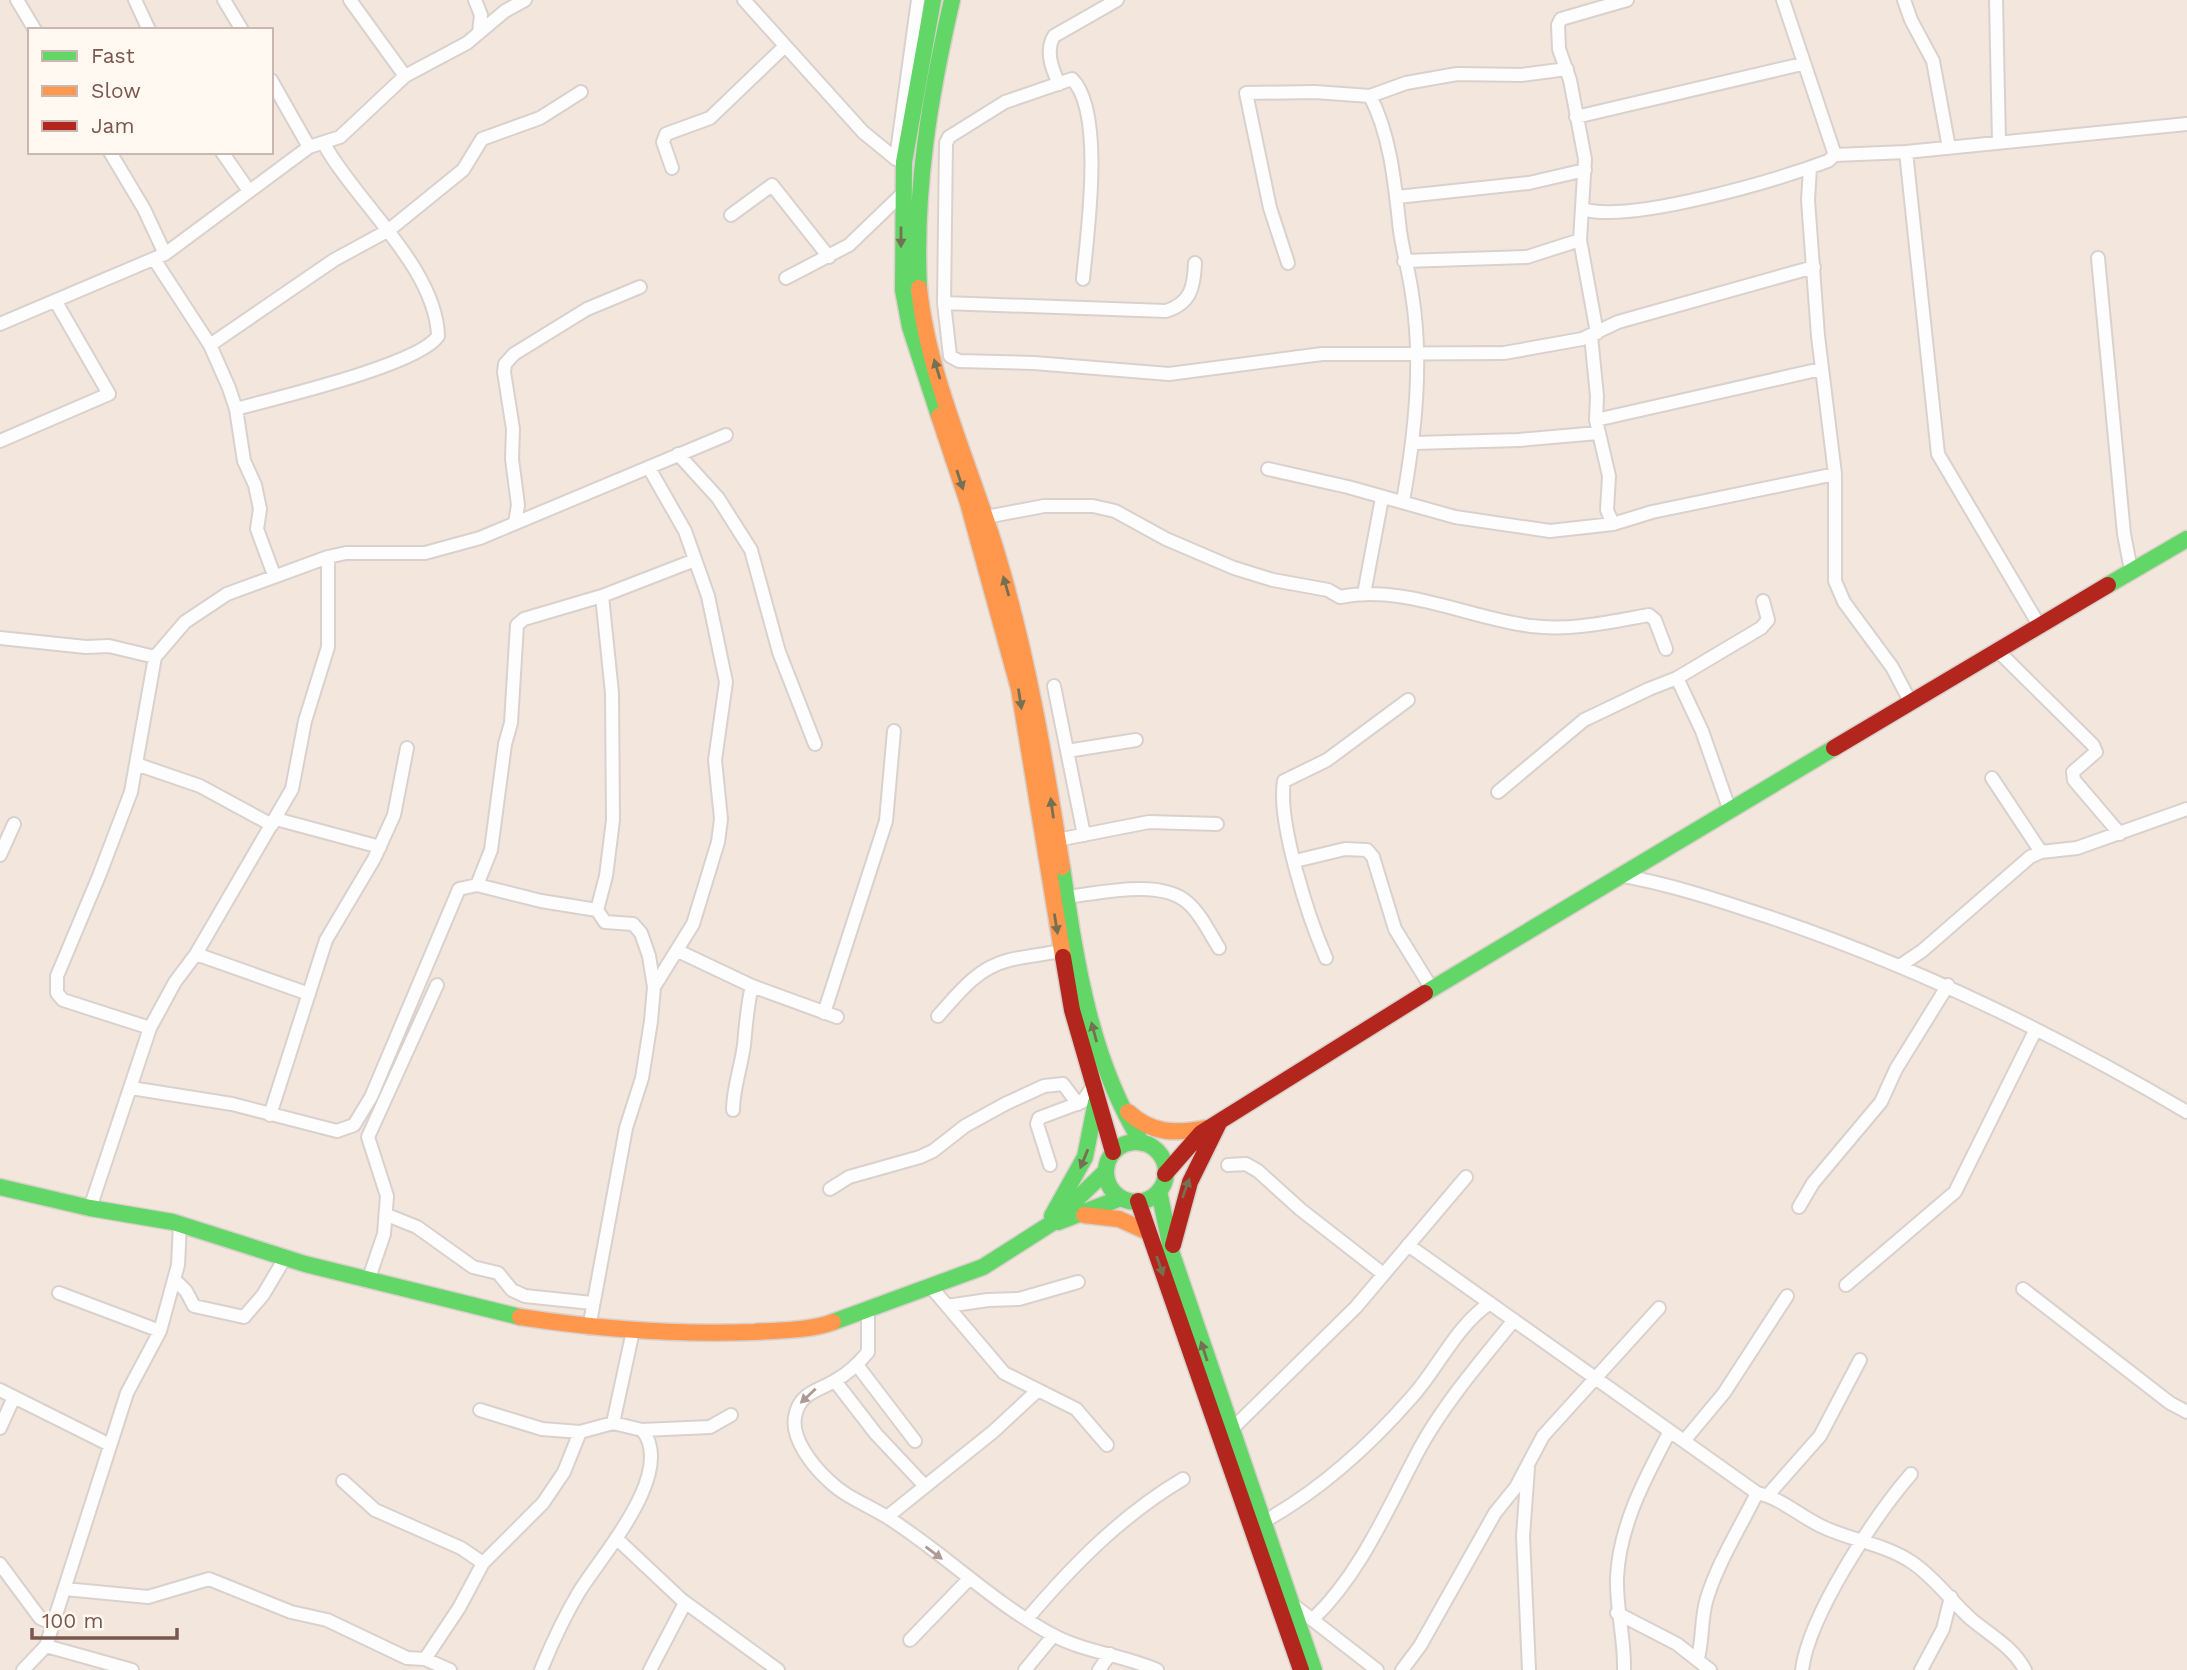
<svg xmlns="http://www.w3.org/2000/svg" width="2187" height="1670" font-family="'Work Sans',sans-serif">
  <style>
    .residential { fill: #f2e6dd; fill-rule: evenodd }
    .lines { fill: none; stroke-linecap: round; stroke-linejoin: round }
    .street-casing { stroke: #d9d1cd; stroke-width: 16 }
    .fast-casing { stroke: #d9cfcb; stroke-width: 19 }
    .slow-casing { stroke: #d9cfcb; stroke-width: 19 }
    .jam-casing { stroke: #d9cfcb; stroke-width: 19 }
    .street { stroke: #fefdfd; stroke-width: 12 }
    .fast { stroke: #63d668; stroke-width: 16 }
    .slow { stroke: #ff974d; stroke-width: 16 }
    .jam { stroke: #b3261e; stroke-width: 16 }
    .oneway { fill: #757052 }
    .oneway2 { fill: #af9993 }
  </style>
  <rect width="100%" height="100%" fill="#f9f4ef"/>
  <path class="residential" d="M 0,0 L 2187,0 L 2187,1670 L 0,1670 ZM 30,30 L 271,30 L 271,152 L 30,152 Z"/>
  <g class="lines">
    <defs>
      <path id="street" d="M 17,0 L 35,30
        M 135,0 L 149,30
        M 224,0 L 242,30
        M 350,0 L 405,76
        M 475,0 L 481,15 L 479,33
        M 744,0 L 863,132 L 896,159 L 904,162
        M 1783,0 L 1835,155
        M 1904,0 L 1911,20 L 1933,61 L 1949,148
        M 1996,0 L 1999,143
        M 271,80 L 309,147
        M 1059,84 C 1052,69 1045,51 1054,36 L 1117,0
        M 1370,96 C 1391,136 1395,186 1400,231 C 1403,252 1409,272 1412,294 C 1423,362 1415,434 1403,501
        M 1576,117 L 1802,64
        M 110,152 L 144,209 L 165,254
        M 222,152 L 249,191
        M 1906,152 L 1938,454 L 2039,625
        M 896,159 L 918,0
        M 672,168 L 663,142 L 666,134 L 710,118 L 785,46
        M 1810,168 L 1808,200 L 1818,336 L 1835,474 L 1835,581 L 1844,602 L 1892,667 L 1911,703
        M 1397,197 L 1529,183 L 1585,170
        M 1582,209 C 1630,224 1777,180 1828,161 L 1835,155 L 1906,152 L 2187,124
        M 731,215 L 772,185 L 829,257
        M 2098,258 L 2124,534 L 2131,570
        M 154,259 L 210,345 L 229,388 L 236,409 L 244,461 L 255,485 L 260,509 L 257,529 L 274,575
        M 1404,261 L 1527,257 L 1580,240
        M 1195,263 C 1194,287 1191,303 1166,311 L 944,303 L 950,356 L 959,361 L 1034,363 L 1169,374 L 1322,354 L 1504,353 L 1582,339 L 1618,322 L 1814,267
        M 1288,263 L 1270,208 L 1246,93 L 1315,92 L 1370,96 L 1406,83 L 1457,74 L 1521,75 L 1567,69
        M 786,278 L 849,245 L 901,195
        M 944,303 L 946,143 L 949,137 L 1005,102 L 1072,79 C 1105,112 1087,235 1083,279
        M 0,324 L 165,254 L 309,147 L 340,137 L 405,76 L 467,43 L 505,11 L 525,0
        M 1597,333 L 1580,240 L 1585,159 L 1570,80 L 1559,49 L 1558,25 L 1561,19 L 1627,0
        M 1591,336 L 1597,396 L 1596,420 L 1609,476 L 1607,510 L 1613,524
        M 210,345 L 334,260 L 389,230 L 463,170 L 482,139 L 540,118 L 581,92
        M 236,409 C 275,398 419,365 438,336 C 436,268 356,202 324,144
        M 1596,420 L 1821,369
        M 0,441 L 109,394 L 56,302
        M 1414,443 L 1519,440 L 1598,433
        M 678,454 L 718,498 L 751,550 L 779,652 L 815,744
        M 649,468 L 685,531 L 708,596 L 726,682 L 715,760 L 721,819 L 718,842 L 693,924 L 654,987
        M 1268,469 L 1348,487 L 1455,517 L 1550,531 L 1613,524 L 1652,512 L 1835,474
        M 986,517 L 1044,506 L 1093,506 L 1115,511 L 1166,539 L 1234,568 L 1273,580 L 1328,590 L 1340,597 C 1404,584 1468,618 1531,626 C 1571,631 1610,622 1649,615 L 1655,620 L 1666,649
        M 515,523 L 518,505 L 512,459 L 513,429 L 504,372 L 505,364 L 514,354 L 587,309 L 640,287
        M 1364,594 L 1382,498
        M 0,638 L 86,647 L 109,646 L 155,657
        M 1997,650 L 2093,745 L 2096,752 L 2073,772 L 2074,780 L 2120,834
        M 1677,678 L 1702,731 L 1730,811
        M 1054,686 L 1084,835
        M 1067,751 L 1136,740
        M 136,764 L 200,786 L 272,825
        M 1992,778 L 2041,852
        M 1498,792 L 1584,720 L 1649,689 L 1677,678 L 1761,628 L 1768,620 L 1763,601
        M 276,819 L 380,847
        M 1057,840 L 1149,822 L 1217,824
        M 0,855 L 14,824
        M 1295,861 L 1345,849 L 1367,850 L 1373,857 L 1395,929 L 1432,989
        M 1618,875 C 1671,884 1721,901 1772,918 C 1917,967 2055,1034 2187,1112
        M 477,885 L 491,850 L 505,744 L 511,723 L 517,625 L 524,619 L 602,596 L 695,560
        M 1066,897 C 1100,893 1162,878 1188,903 C 1201,914 1210,934 1219,948
        M 597,910 L 606,876 L 613,820 L 612,693 L 602,596
        M 678,951 L 752,986 L 837,1017
        M 196,954 L 309,994
        M 1326,958 C 1309,919 1277,822 1284,781 L 1327,760 L 1408,700
        M 1901,965 L 1922,951 L 2030,857 L 2041,852 L 2077,848 L 2187,809
        M 824,1013 L 886,821 L 894,731
        M 938,1016 C 957,995 976,969 1006,961 C 1023,956 1043,955 1060,951
        M 150,1028 L 63,1000 L 57,993 L 57,976 L 99,876 L 131,792 L 155,657 L 185,622 L 227,594 L 328,557 L 346,553 L 425,553 L 480,538 L 726,435
        M 131,1088 L 232,1104 L 337,1131 L 354,1125 L 371,1097 L 459,889 L 477,885 L 541,901 L 597,910 L 605,922 L 633,924 L 641,933 L 649,956 L 654,987 L 651,1021 L 642,1078 L 626,1128 L 589,1328
        M 733,1110 C 733,1088 741,1068 744,1045 C 746,1025 747,1006 752,986
        M 270,1115 L 326,940 L 374,859 L 394,815 L 407,748
        M 1050,1165 L 1037,1124 L 1039,1118 L 1082,1102 L 1094,1085
        M 1228,1165 L 1246,1164 L 1258,1171 L 1300,1209 L 1382,1273
        M 830,1189 L 849,1177 L 920,1157 L 933,1151 L 965,1126 L 1005,1104 L 1044,1086 L 1063,1084 L 1078,1104
        M 1799,1207 L 1813,1183 L 1881,1102 L 1896,1069 L 1948,985
        M 90,1208 L 150,1028 L 175,982 L 196,954 L 292,789 L 305,721 L 328,647 L 328,557
        M 387,1215 L 417,1227 L 473,1267 L 498,1273 L 512,1290 L 525,1296 L 592,1303
        M 1408,1245 L 1757,1493 C 1781,1498 1801,1517 1823,1527 C 1853,1541 1885,1544 1913,1563 C 1936,1579 1951,1601 1971,1619 C 1990,1635 2013,1647 2025,1670
        M 174,1279 L 186,1291 L 194,1306 L 244,1317 L 263,1295 L 285,1258
        M 368,1281 L 384,1234 L 387,1196 L 368,1137 L 437,985
        M 1846,1285 L 1955,1192 L 2035,1031
        M 931,1287 L 1004,1373 L 1076,1409 L 1107,1445
        M 2023,1289 L 2170,1403 L 2187,1412
        M 59,1293 L 160,1331
        M 947,1306 L 988,1300 L 1019,1299 L 1078,1282
        M 868,1311 L 868,1352 C 859,1363 849,1373 836,1380 C 819,1391 799,1392 795,1417 C 791,1439 813,1466 828,1480 C 845,1497 868,1505 887,1517 C 944,1553 992,1602 1051,1634 C 1083,1652 1123,1655 1157,1670
        M 857,1365 L 915,1441
        M 835,1381 L 876,1434 L 924,1485
        M 0,1390 L 110,1445
        M 480,1410 L 542,1429 L 580,1432 L 613,1423 L 642,1430 L 710,1427 L 731,1415
        M 613,1423 L 633,1331
        M 0,1428 L 14,1397
        M 1230,1431 L 1356,1307 L 1466,1177
        M 1684,1441 L 1724,1393 L 1787,1296
        M 1528,1468 L 1523,1536 L 1529,1670
        M 343,1481 L 375,1510 L 461,1548 L 483,1563
        M 1768,1495 L 1820,1436 L 1860,1360
        M 887,1517 L 994,1431 L 1037,1391
        M 1263,1522 C 1319,1491 1369,1446 1411,1398 C 1439,1367 1455,1327 1490,1303
        M 616,1538 L 682,1600 L 778,1670
        M 0,1564 L 40,1618 L 53,1624
        M 65,1589 L 148,1597 L 209,1579 L 291,1612 L 327,1620 L 407,1658 L 425,1659 L 450,1670
        M 1291,1603 L 1377,1670
        M 1617,1613 L 1677,1644 L 1710,1670
        M 1027,1619 C 1073,1565 1122,1515 1183,1479
        M 1313,1619 C 1362,1572 1389,1505 1421,1446 C 1446,1401 1482,1360 1514,1320
        M 910,1640 L 969,1579
        M 46,1646 L 132,1670
        M 1698,1658 C 1703,1639 1701,1616 1707,1598 C 1719,1560 1740,1528 1757,1493
        M 425,1659 L 459,1608 L 483,1563 L 543,1503 L 564,1472 L 580,1432
        M 23,1670 L 46,1646 L 127,1393 L 160,1331 L 178,1265 L 180,1224
        M 541,1670 C 552,1643 564,1617 579,1592 C 601,1556 677,1472 642,1430
        M 650,1670 L 685,1603
        M 1025,1670 L 1053,1636
        M 1099,1670 L 1110,1654
        M 1402,1670 L 1420,1646 L 1495,1513 L 1516,1487 L 1543,1436 L 1659,1308
        M 1624,1670 C 1625,1639 1616,1609 1617,1578 C 1619,1526 1646,1476 1670,1431
        M 1802,1670 C 1809,1615 1874,1517 1911,1474
        M 1921,1670 L 1943,1629 L 1951,1597"/>
      <path id="fast" d="M 933,0 L 904,162 L 903,290 L 910,327 L 939,416
        M 919,288 C 914,190 930,95 952,0
        M 2108,585 L 2187,539
        M 1062,867 C 1076,962 1090,1060 1142,1143
        M 1425,993 L 1834,748
        M1106 1172a30 30 0 1 1 60 0a30 30 0 1 1-60 0Z
        M 0,1187 L 90,1208 L 173,1222 L 305,1264 L 520,1317
        M 1159,1191 L 1172,1254 L 1314,1670
        M 1052,1216 L 1085,1157 L 1096,1102
        M 1058,1222 L 1121,1198
        M 833,1322 L 983,1267 L 1052,1223 L 1106,1171"/>
      <path id="slow" d="M 919,288 C 928,377 971,467 997,554 C 1028,657 1045,761 1062,867
        M 939,416 L 968,503 L 1019,689 L 1063,957
        M 1128,1112 C 1152,1134 1175,1134 1206,1128
        M 1084,1215 L 1119,1219 L 1148,1232
        M 520,1317 C 598,1329 675,1335 754,1332 C 780,1330 809,1331 833,1322"/>
      <path id="jam" d="M 1834,748 L 2108,585
        M 1063,957 L 1072,1010 L 1113,1152
        M 1165,1174 L 1201,1133 L 1425,993
        M 1138,1201 L 1301,1670
        M 1173,1245 L 1190,1182 L 1219,1123"/>
    </defs>
    <use href="#street" class="street-casing"/>
    <use href="#fast" class="fast-casing"/>
    <use href="#slow" class="slow-casing"/>
    <use href="#jam" class="jam-casing"/>
    <use href="#street" class="street"/>
    <use href="#fast" class="fast"/>
    <use href="#slow" class="slow"/>
    <use href="#jam" class="jam"/>
  </g>
  <defs><path id="oneway-solid" d="M-6-.8H1V-3.2L6.5 0L1 3.2V.8H-6Z" transform="scale(1.75)"/></defs>
  <g class="oneway">
    <use href="#oneway-solid" transform="translate(901 237) rotate(90)"/>
    <use href="#oneway-solid" transform="translate(937 369) rotate(-107)"/>
    <use href="#oneway-solid" transform="translate(960 480) rotate(72)"/>
    <use href="#oneway-solid" transform="translate(1006 586) rotate(-106)"/>
    <use href="#oneway-solid" transform="translate(1020 699) rotate(81)"/>
    <use href="#oneway-solid" transform="translate(1052 808) rotate(-98)"/>
    <use href="#oneway-solid" transform="translate(1056 924) rotate(81)"/>
    <use href="#oneway-solid" transform="translate(1094 1032) rotate(-105)"/>
    <use href="#oneway-solid" transform="translate(1084 1159) rotate(112)"/>
    <use href="#oneway-solid" transform="translate(1186 1188) rotate(-70)"/>
    <use href="#oneway-solid" transform="translate(1160 1266) rotate(71)"/>
    <use href="#oneway-solid" transform="translate(1204 1351) rotate(-108)"/>
  </g>
  <g class="oneway2">
    <use href="#oneway-solid" transform="translate(808 1396) rotate(137)"/>
    <use href="#oneway-solid" transform="translate(934 1553) rotate(37)"/>
  </g>
  <rect x="28" y="28" width="245" height="126" fill="#fff9f2" stroke="#cab8b0" stroke-width="2"/>
  <rect x="42" y="51" width="35" height="10" fill="#63d668" stroke="#cab8b0" stroke-width="2"/>
  <text x="91" y="63" font-size="21" fill="#7a574d">Fast</text>
  <rect x="42" y="86" width="35" height="10" fill="#ff974d" stroke="#cab8b0" stroke-width="2"/>
  <text x="91" y="98" font-size="21" fill="#7a574d">Slow</text>
  <rect x="42" y="121" width="35" height="10" fill="#b3261e" stroke="#cab8b0" stroke-width="2"/>
  <text x="91" y="133" font-size="21" fill="#7a574d">Jam</text>
  <path d="M32 1628v10h145v-10" fill="none" stroke="#7a574d" stroke-width="3.5"/>
  <text x="42" y="1628" font-size="21" fill="#7a574d" stroke="#fff9f2" stroke-width="5" paint-order="stroke">100 m</text>
</svg>
